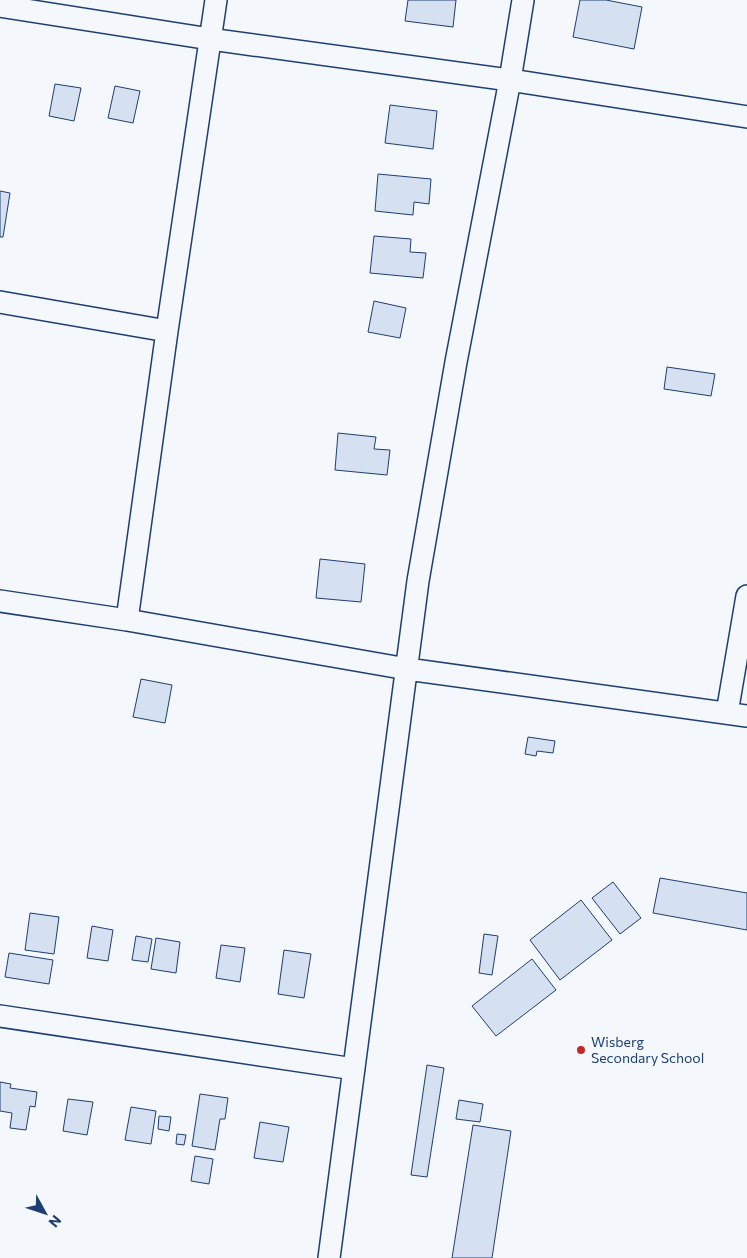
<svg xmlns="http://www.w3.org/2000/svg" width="747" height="1258" font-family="Commissioner,sans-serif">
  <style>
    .building { fill: #d5e0f0; stroke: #1d3f73 }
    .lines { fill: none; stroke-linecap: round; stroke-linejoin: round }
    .street-casing { stroke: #1d3f73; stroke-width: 24 }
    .street { stroke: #f4f7fb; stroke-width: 21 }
    .poi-dot { fill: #c62828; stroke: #f4f7fb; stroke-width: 2 }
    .labels { text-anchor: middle; stroke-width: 4; stroke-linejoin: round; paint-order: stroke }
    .poi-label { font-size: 14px; fill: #1d3f73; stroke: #f4f7fb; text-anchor: start }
  </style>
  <rect width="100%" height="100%" fill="#f4f7fb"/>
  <path class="building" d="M 408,0 L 456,0 L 453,27 L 405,21 Z
    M 580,0 L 606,0 L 642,7 L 634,49 L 573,37 Z
    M 55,84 L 81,88 L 74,121 L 49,116 Z
    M 115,86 L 140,91 L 133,123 L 108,118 Z
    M 390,105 L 437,111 L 433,149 L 385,143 Z
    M 378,174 L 431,179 L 429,204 L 414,202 L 413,215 L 375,211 Z
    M 0,191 L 10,193 L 3,237 L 0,237 Z
    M 374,236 L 411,239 L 410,252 L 426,253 L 423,278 L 370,273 Z
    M 374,301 L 406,308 L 400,338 L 368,332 Z
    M 667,367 L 715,374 L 711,396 L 664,389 Z
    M 338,433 L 376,437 L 374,449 L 390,450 L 387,475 L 335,470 Z
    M 320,559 L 365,564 L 361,602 L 316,598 Z
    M 141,679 L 172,685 L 165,723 L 133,717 Z
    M 528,737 L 555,741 L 553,753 L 537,751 L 536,756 L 525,754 Z
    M 660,878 L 747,893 L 747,930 L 653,913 Z
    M 613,882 L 641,918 L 620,934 L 592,898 Z
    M 581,900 L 612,940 L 560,980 L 530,940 Z
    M 30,913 L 59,917 L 54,954 L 25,950 Z
    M 92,926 L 113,930 L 108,961 L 87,958 Z
    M 484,934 L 498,936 L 492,975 L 479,973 Z
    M 136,936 L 152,939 L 148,962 L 132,960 Z
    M 156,938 L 180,942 L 176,973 L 151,969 Z
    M 221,945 L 245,948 L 240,982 L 216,978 Z
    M 284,950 L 311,954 L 304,998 L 278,994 Z
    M 9,953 L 53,960 L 49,984 L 5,977 Z
    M 532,959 L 556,990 L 496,1036 L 472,1006 Z
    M 427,1065 L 444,1068 L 427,1177 L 411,1175 Z
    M 0,1082 L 11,1084 L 10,1088 L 37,1092 L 35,1107 L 30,1106 L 26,1130 L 10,1128 L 12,1113 L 0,1111 Z
    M 200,1094 L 228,1098 L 225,1119 L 220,1119 L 215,1150 L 192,1146 Z
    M 68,1099 L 93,1102 L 87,1135 L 63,1131 Z
    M 459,1100 L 483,1104 L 480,1122 L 456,1119 Z
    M 131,1107 L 156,1111 L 151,1144 L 125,1140 Z
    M 159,1116 L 171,1117 L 169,1131 L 158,1129 Z
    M 260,1122 L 289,1127 L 283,1162 L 254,1158 Z
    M 473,1125 L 511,1131 L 492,1258 L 452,1258 Z
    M 177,1134 L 186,1135 L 184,1145 L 176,1144 Z
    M 195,1156 L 213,1159 L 209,1184 L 191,1181 Z"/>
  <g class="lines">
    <defs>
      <path id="street" d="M 0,6 L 210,39 L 510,80 L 747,117
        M 0,302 L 167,331
        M 0,601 L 127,620 L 407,669 L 747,716
        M 127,620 L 167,331 L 216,0
        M 727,713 L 747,596
        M 0,1016 L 354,1069
        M 329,1258 L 418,581 L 456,362 L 510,80 L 523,0"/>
    </defs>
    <use href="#street" class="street-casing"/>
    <use href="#street" class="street"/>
  </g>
  <circle class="poi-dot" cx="581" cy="1050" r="5"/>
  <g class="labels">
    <g class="poi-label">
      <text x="591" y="1047">Wisberg<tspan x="591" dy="16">Secondary School</tspan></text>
    </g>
  </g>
  <g transform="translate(45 1213) rotate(130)" stroke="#f4f7fb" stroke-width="4" paint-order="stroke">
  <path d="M0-4L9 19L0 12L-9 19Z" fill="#1d3f73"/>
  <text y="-8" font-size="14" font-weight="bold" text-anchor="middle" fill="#1d3f73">N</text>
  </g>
</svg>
